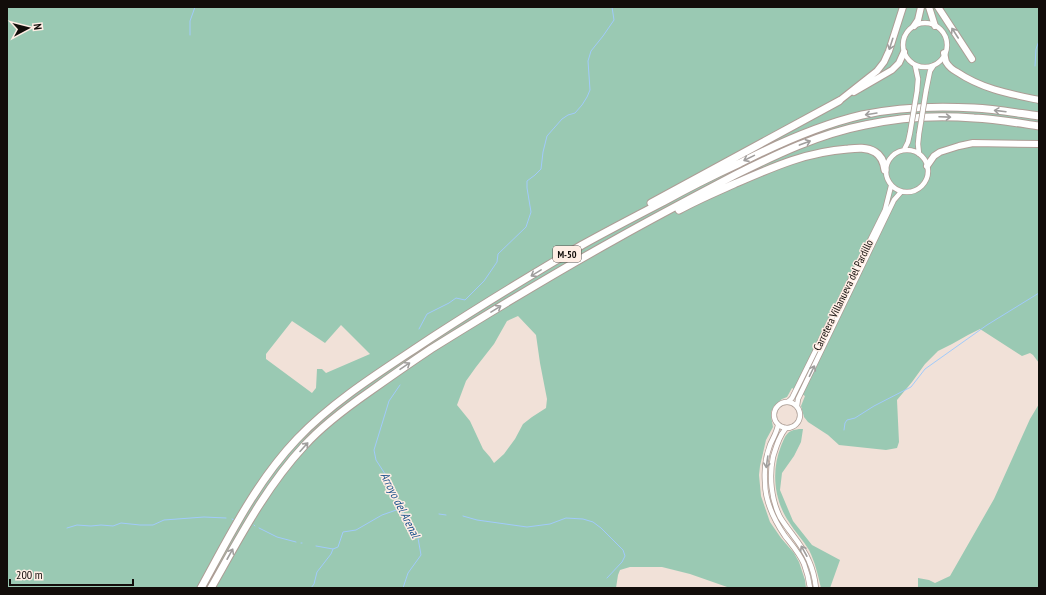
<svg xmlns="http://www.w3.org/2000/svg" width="1046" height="595" font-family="'PT Sans Narrow',sans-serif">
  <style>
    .green { fill: #9ac9b3; fill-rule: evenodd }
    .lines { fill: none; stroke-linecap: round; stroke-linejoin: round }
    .stream { stroke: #a1cbfb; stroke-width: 1 }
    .tertiary-casing { stroke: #ac9d95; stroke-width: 6 }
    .trunk-casing { stroke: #ac9d95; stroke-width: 8 }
    .motorway-casing { stroke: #ac9d95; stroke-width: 9 }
    .tertiary { stroke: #fff; stroke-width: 4.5 }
    .trunk { stroke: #fff; stroke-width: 6 }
    .motorway { stroke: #fff; stroke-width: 7 }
    .tertiary-bridge-casing { stroke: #ac9d95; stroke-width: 6; stroke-linecap: butt }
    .tertiary-bridge { stroke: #fff; stroke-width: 4.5 }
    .oneway { stroke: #a09e9d }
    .labels { text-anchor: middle; stroke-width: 3; stroke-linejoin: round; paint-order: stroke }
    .shield { fill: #ffeee5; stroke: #59504c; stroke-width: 1 }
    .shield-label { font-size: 10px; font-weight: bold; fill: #120d0a }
    .street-label { font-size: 11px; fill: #120d0a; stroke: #ffeee5 }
    .water-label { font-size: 12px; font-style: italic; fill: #19518b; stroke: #ffeee5 }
  </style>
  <rect width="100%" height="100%" fill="#f1e1d8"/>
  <path class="green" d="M 7,7 L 1039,7 L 1039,363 L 1033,355 L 1030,353 L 1022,356 L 980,329 L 968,335 L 952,344 L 938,351 L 925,364 L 912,382 L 897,400 L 899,442 L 897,448 L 886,450 L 839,445 L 828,435 L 808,422 L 804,417 L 801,406 L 805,396 L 792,388 L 787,397 L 782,399 L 774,406 L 771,412 L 771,416 L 773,427 L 766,440 L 760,466 L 759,475 L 761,496 L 770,522 L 781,538 L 794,553 L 799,562 L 805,580 L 806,588 L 730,588 L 690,574 L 662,567 L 630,567 L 620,570 L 618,575 L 616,588 L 7,588 ZM 518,316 L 536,335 L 540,363 L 547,399 L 546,408 L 532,417 L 523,424 L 515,439 L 504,454 L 494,463 L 490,457 L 483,449 L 470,421 L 457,405 L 466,381 L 476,367 L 494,344 L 507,321 ZM 292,321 L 325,343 L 341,325 L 370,354 L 326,373 L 322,369 L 317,369 L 316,388 L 312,393 L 266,359 L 266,354 Z
    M 1039,404 L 1039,588 L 918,588 L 918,578 L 929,580 L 935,583 L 950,576 L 994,499 L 1030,419 Z
    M 799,429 L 803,429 L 801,442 L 794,456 L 782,473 L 780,490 L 793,521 L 812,545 L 840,560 L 830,588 L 821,588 C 818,575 815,562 809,550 C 803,540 795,532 789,522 C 774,500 771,471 781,446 C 786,435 786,431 799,429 Z"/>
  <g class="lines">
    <path class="stream" d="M 190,35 L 190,21 L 195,7
      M 1035,66 L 1036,49 L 1039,41
      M 419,329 L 427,314 L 449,303 L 456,298 L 465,300 L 484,281 L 497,262 L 498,254 L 526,227 L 531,212 L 527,188 L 527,181 L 535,175 L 541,169 L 543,152 L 547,136 L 562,119 L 568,115 L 575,113 L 582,105 L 587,97 L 590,90 L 588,61 L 591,51 L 603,36 L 614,20 L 612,7
      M 400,385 L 389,401 L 374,450 L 376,460 L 387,477 L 409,525 L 418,538 L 421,555 L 408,573 L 403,588
      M 844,430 L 845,423 L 847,420 L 855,418 L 874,406 L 911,387 L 925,369 L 987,325 L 1039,293
      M 439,514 L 446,515
      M 463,516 L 477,520 L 527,527 L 550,524 L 566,518 L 583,519 L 593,522 L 601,528 L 623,550 L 625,556 L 622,562 L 607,578
      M 232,519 L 234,520
      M 254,525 L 255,526
      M 67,528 L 77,525 L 91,526 L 101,525 L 113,526 L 121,523 L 140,525 L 153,525 L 164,520 L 204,517 L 226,518
      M 259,528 L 277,537 L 296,542
      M 301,543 L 302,543
      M 316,546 L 333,549 L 338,547 L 343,532 L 356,530 L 382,515 L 402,508
      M 311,588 L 314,584 L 317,572 L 331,554 L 333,549"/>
    <defs>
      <path id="tertiary" d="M903 45a22 22 0 1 1 44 0a22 22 0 1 1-44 0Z
        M 915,65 L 918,79 L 917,91
        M 926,91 L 930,71 L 934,65
        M886 171a21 21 0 1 1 42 0a21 21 0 1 1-42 0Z
        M 904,150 L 908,142 L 910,133
        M 919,154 L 918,144 L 919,134
        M774 415a13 13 0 1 1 26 0a13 13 0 1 1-26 0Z
        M 788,402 L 792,398 L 885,210 L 891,186
        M 797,406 L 798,399 L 894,200 L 901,192
        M 778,425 C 777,432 773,438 770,445 C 766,456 764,470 765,482 C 765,502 774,520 785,536 C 792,545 800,554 804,564 C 807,572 809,580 810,588
        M 786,428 C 779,436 776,447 773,457 C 769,476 771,499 780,517 C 789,532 802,544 809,561 C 813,570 815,579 816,588"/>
      <path id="trunk" d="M 929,7 L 935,26
        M 938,7 L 972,59
        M 914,26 L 918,20 L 921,7
        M 944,53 C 945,56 945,59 946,62 C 949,67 953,70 957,72 C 982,89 1010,94 1039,100
        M 854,92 L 892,70 L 899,63 L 904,52
        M 839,101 L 877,71 L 884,62 L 889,51 L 903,7
        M 927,166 L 934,156 L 940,152 L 959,146 L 973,143 L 1039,144"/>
      <path id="motorway" d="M 651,203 L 839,101
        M 679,210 C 697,200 716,192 734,184 C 773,167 806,152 848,149 C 857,148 867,147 875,152 C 882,156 884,163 885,170
        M 201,588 C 229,537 256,482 297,439 C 335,399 385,369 431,338 C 480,306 531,275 582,245 C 609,230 636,216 663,202 C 688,188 714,175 740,163 C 779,143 819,125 862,115 C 898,107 937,106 974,108 C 995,109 1017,113 1039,116
        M 211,588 C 239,539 265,488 304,446 C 323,425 346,408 369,392 C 390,377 410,363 431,349 C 492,311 553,274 616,239 C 655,217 695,196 735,175 C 777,154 819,134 865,125 C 901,117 938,115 974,118 C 996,119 1018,123 1039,126"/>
    </defs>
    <use href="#tertiary" class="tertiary-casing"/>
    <use href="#trunk" class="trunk-casing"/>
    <use href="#motorway" class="motorway-casing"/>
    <use href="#tertiary" class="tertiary"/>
    <use href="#trunk" class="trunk"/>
    <use href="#motorway" class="motorway"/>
    <defs>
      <path id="tertiary-bridge" d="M 910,133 L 917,91
        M 919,134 L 926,91"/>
    </defs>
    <use href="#tertiary-bridge" class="tertiary-bridge-casing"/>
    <use href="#tertiary-bridge" class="tertiary-bridge"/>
  </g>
  <defs><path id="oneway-shaft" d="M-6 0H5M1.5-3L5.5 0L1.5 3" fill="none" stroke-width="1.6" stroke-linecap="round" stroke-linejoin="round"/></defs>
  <g class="oneway">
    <use href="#oneway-shaft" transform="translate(955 33) rotate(-123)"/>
    <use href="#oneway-shaft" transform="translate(891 44) rotate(108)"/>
    <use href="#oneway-shaft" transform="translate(1000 111) rotate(-173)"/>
    <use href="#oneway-shaft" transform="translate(871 114) rotate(171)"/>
    <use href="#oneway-shaft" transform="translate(945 117) rotate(2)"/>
    <use href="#oneway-shaft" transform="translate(805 143) rotate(-20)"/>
    <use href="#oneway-shaft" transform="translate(749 158) rotate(154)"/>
    <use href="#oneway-shaft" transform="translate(536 273) rotate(149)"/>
    <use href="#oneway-shaft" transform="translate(496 309) rotate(-32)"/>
    <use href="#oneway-shaft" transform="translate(405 366) rotate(-34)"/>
    <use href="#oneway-shaft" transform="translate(812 371) rotate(-64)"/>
    <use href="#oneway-shaft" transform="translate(304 447) rotate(-48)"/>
    <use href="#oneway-shaft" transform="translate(767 462) rotate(98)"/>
    <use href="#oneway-shaft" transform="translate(804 551) rotate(-119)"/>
    <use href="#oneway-shaft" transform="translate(230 554) rotate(-61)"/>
  </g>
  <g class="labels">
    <rect class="shield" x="553" y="246" width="28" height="16" rx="3"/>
    <g class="shield-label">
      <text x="567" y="258">M-50</text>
    </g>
    <g class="street-label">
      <text transform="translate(843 295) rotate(-64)" y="4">Carretera Villanueva del Pardillo</text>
    </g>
    <g class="water-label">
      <text transform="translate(400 505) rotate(63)" y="4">Arroyo del Arenal</text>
    </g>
  </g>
  <rect width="1046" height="595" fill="none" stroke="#120d0a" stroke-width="16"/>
  <g transform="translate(28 28) rotate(83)" stroke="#ffeee5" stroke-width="3" paint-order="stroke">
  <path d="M0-3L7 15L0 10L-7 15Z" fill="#120d0a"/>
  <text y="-6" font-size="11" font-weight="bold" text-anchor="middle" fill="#120d0a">N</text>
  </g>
  <path d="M10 579v6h123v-6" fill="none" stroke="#120d0a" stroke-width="2"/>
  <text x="16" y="579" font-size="12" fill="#120d0a" stroke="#ffeee5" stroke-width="3" paint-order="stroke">200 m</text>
</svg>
